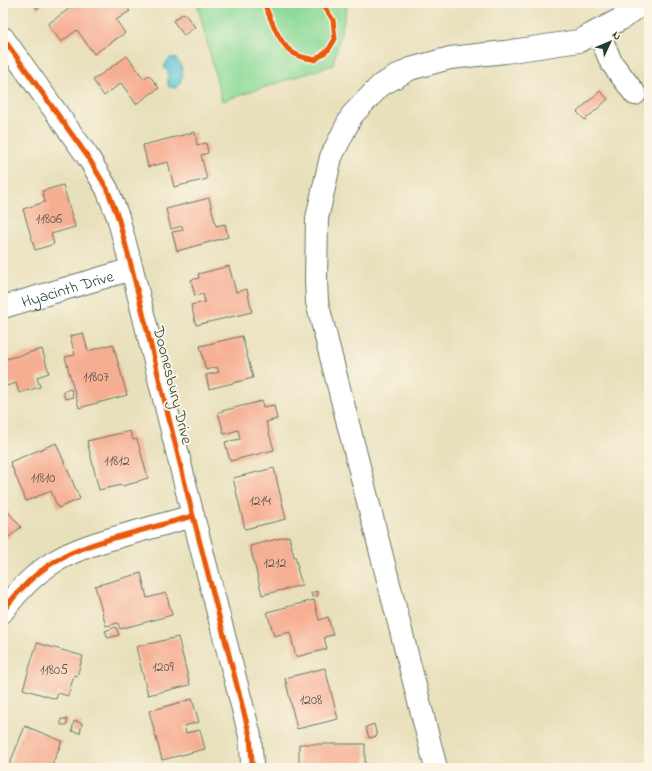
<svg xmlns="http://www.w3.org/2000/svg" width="652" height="771" font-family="'Indie Flower',sans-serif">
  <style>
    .green { fill: #8bda99; stroke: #558c66 }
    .water { fill: #5bc5d6; stroke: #3d8185 }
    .building { fill: #f6ae93 }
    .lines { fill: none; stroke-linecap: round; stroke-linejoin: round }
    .minor-casing { stroke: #657663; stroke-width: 24 }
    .minor { stroke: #fff; stroke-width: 22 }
    .cycleway-casing { stroke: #fcf5e5; stroke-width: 8 }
    .cycleway { stroke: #e8590c; stroke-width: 5 }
    .labels { text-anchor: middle; stroke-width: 4; stroke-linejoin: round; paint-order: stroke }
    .number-label { font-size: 14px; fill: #55594c }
    .street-label { font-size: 16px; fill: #1f3d34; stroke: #fcf5e5 }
  </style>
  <rect width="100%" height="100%" fill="#fcf5e5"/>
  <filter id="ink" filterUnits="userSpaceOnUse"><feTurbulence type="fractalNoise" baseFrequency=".025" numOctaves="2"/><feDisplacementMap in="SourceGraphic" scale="8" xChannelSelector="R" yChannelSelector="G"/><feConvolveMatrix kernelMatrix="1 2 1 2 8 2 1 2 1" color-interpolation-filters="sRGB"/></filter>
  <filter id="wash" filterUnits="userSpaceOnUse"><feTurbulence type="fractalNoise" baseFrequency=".012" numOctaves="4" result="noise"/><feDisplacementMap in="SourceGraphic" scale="16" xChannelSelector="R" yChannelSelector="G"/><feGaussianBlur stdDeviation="0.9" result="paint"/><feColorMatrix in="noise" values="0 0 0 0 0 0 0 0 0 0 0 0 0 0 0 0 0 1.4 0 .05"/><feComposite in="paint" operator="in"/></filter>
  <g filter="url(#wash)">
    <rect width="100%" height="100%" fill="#e8e0bb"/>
    <path class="green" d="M 197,3 L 348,3 L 333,65 L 222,101 Z"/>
    <path class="water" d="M 170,58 L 175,58 C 185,66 185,79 176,88 L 169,87 L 168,85 L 168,72 L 164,67 L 167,61 Z"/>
    <g id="blocks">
      <path class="building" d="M 33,3 L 46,3 L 37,9 Z
        M 77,3 L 124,3 L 130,11 L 116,20 L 125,33 L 94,54 L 77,30 L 61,42 L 48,24 Z
        M 184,13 L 195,27 L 184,35 L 173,21 Z
        M 127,56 L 144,79 L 149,75 L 159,88 L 136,104 L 121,83 L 104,96 L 93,80 Z
        M 600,91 L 608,99 L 585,120 L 577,112 Z
        M 195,132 L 197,145 L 206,143 L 208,153 L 201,155 L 207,179 L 174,187 L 168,162 L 148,167 L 143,145 Z
        M 63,185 L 75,227 L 51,234 L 54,244 L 35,250 L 23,209 L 45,202 L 42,191 Z
        M 209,198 L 216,226 L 225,224 L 228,237 L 177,251 L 172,232 L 183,230 L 182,226 L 171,229 L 166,209 Z
        M 229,266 L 236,292 L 247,289 L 252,312 L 196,325 L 191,305 L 205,302 L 203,294 L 195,296 L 191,280 L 199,278 L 198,274 Z
        M 83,333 L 88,351 L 113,344 L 127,395 L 79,408 L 65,357 L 75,355 L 70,336 Z
        M 242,336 L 253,378 L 209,389 L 206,375 L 219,372 L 217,367 L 206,370 L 200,346 Z
        M 42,349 L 49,373 L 37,377 L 40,387 L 19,393 L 16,383 L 3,387 L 3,360 Z
        M 71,389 L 73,397 L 65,399 L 63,391 Z
        M 262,401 L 263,407 L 274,405 L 277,419 L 266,422 L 274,450 L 230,461 L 225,442 L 240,439 L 238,430 L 224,434 L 218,412 Z
        M 130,431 L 133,440 L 137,439 L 148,478 L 138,481 L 138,482 L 122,486 L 122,485 L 99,490 L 87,441 Z
        M 56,443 L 80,499 L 58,508 L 51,491 L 26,501 L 10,462 Z
        M 274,468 L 286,519 L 245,529 L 233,478 Z
        M 3,506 L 21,527 L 4,541 L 3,540 Z
        M 289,536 L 294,557 L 295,556 L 298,568 L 297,568 L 302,585 L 262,595 L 250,546 Z
        M 141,573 L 147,598 L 166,593 L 172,615 L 120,629 L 118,623 L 106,626 L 95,586 Z
        M 317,591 L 318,596 L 312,597 L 311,593 Z
        M 314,600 L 319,620 L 328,617 L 333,635 L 324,637 L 327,649 L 296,657 L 290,632 L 274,636 L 267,612 Z
        M 116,627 L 119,635 L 108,638 L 105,631 Z
        M 178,637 L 190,685 L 148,695 L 136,647 Z
        M 37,643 L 83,656 L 77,676 L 74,675 L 68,696 L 58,693 L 56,699 L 23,689 Z
        M 325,668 L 338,719 L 297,729 L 285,678 Z
        M 192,699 L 199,722 L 184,726 L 186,733 L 200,730 L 205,749 L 162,760 L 149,711 Z
        M 61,719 L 67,719 L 67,725 L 61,725 Z
        M 74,721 L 82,723 L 80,733 L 72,731 Z
        M 374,724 L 377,736 L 369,738 L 366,727 Z
        M 25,726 L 62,741 L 51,768 L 8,768 Z
        M 299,744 L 365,744 L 365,766 L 352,766 L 352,768 L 299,767 Z"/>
    </g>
  </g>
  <g filter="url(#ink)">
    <use href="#blocks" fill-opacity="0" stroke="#657663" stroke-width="1"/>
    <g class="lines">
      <defs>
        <g id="minor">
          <path d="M 598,31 L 611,62 L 635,94"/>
          <path d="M 3,38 L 88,157 L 107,189 L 118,217 L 132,269 L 193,516 L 250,736 L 252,762 L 251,768"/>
          <path id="s1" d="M 3,307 L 132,269"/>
          <path d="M 3,611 C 17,592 34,574 54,562 C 77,548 103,541 128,534 C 150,528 172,522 193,516"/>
          <path d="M 436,768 L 317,302 L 316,280 L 317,218 L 331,157 L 352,115 L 381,85 L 410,69 L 450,58 L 505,52 L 579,41 L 621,19 L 644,3"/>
        </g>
      </defs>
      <use href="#minor" class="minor-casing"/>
      <use href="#minor" class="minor"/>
      <defs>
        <path id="cycleway" d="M 264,3 C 271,19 280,48 297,55 C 302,58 309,58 315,60 L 329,49 L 335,39 L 333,20 L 322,3
          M 3,38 L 88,157 L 107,189 L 118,217 L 132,269 L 193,516 L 250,736 L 252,762 L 251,768
          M 3,611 C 17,592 34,574 54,562 C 77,548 103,541 128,534 C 150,528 172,522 193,516"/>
      </defs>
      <use href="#cycleway" class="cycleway-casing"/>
      <use href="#cycleway" class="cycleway"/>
    </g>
  </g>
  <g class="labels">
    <g class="number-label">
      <text x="49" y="223">11806</text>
      <text x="96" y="381">11807</text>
      <text x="117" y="465">11812</text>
      <text x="43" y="482">11810</text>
      <text x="260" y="505">1214</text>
      <text x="275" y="567">1212</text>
      <text x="163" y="671">1209</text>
      <text x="54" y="674">11805</text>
      <text x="311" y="704">1208</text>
    </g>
    <g class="street-label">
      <text dy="6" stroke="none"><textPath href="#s1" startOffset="67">Hyacinth Drive</textPath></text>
      <text transform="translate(174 385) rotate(76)" y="6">Doonesbury Drive</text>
    </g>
  </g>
  <rect width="652" height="771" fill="none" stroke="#fcf5e5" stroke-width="16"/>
  <g transform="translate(610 42) rotate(46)" stroke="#fcf5e5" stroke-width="3" paint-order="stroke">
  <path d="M0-3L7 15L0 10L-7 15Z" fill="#1f3d34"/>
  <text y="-6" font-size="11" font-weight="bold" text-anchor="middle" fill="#1f3d34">N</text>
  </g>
</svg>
